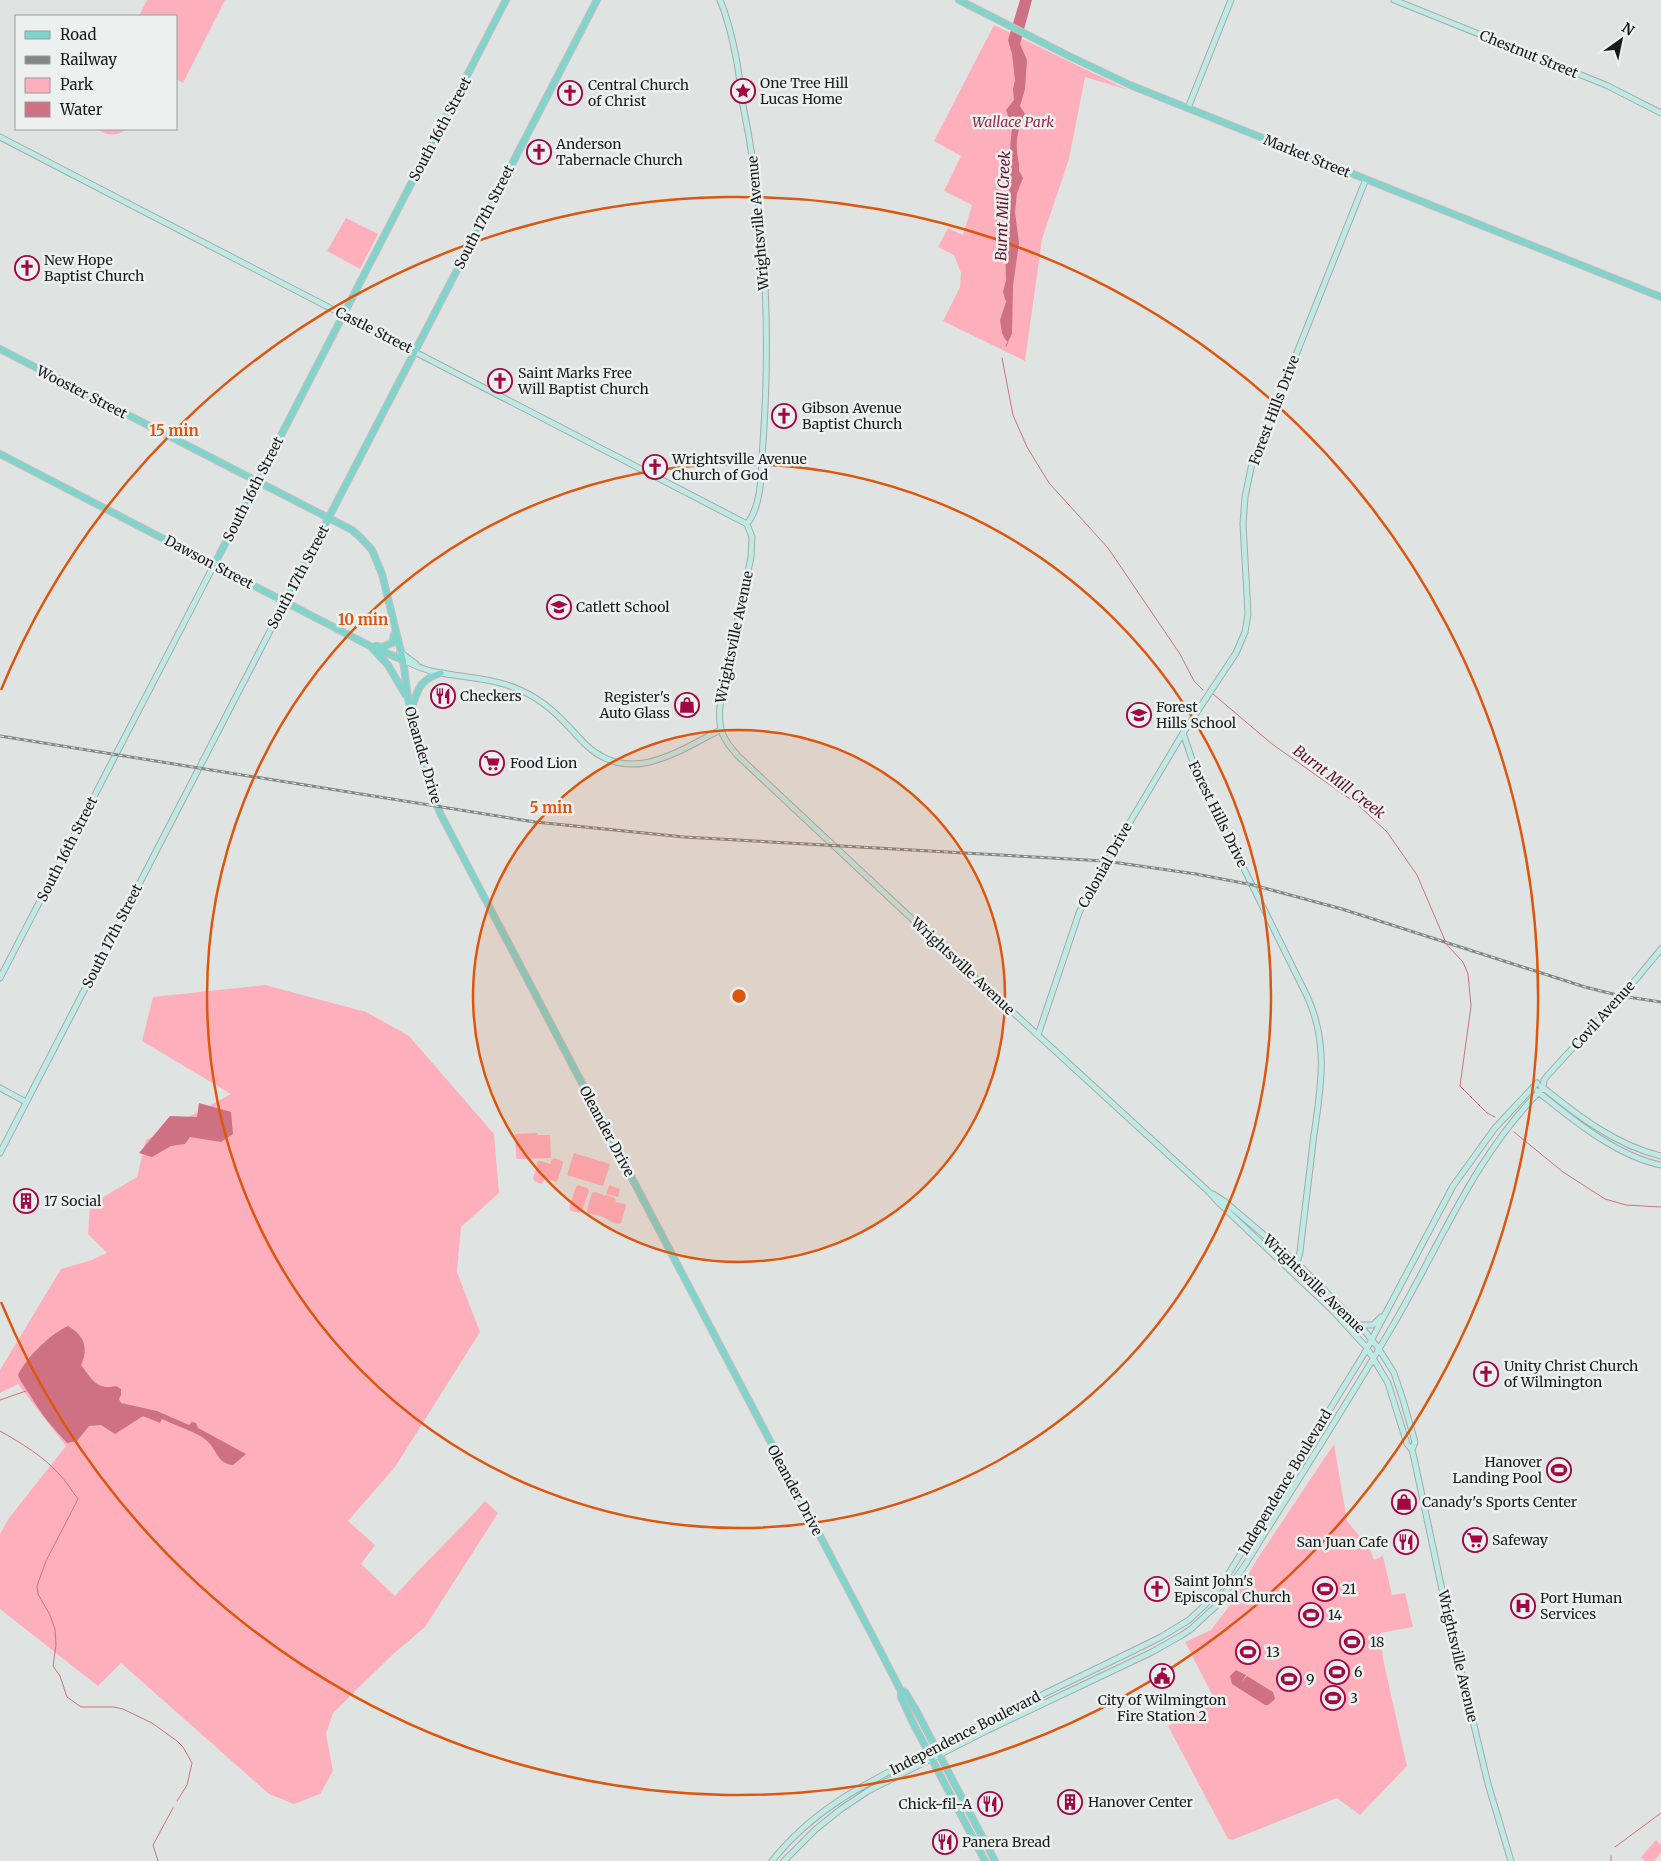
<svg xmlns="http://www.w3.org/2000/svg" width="1661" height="1861" font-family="Merriweather,serif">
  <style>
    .green { fill: #feafbc }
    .water { fill: #ce7183 }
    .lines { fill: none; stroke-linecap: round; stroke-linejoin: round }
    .stream { stroke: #ce7183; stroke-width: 1 }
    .secondary-casing { stroke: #a6abaa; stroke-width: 7 }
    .primary-casing { stroke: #bfbfbf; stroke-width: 8 }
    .secondary { stroke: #bfe9e5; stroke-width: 5 }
    .primary { stroke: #7fd4cb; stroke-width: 5.5 }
    .rail-casing { stroke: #848787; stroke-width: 3 }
    .rail { stroke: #ecf1f0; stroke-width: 1; stroke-dasharray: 4; stroke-linecap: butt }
    .ring { fill: none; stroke: #de560d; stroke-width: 2.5 }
    .labels { text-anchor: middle; stroke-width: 5; stroke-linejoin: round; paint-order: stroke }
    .street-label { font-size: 14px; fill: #191b1b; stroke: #ecf1f0 }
    .poi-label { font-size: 14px; fill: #191b1b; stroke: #ecf1f0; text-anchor: start }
    .park-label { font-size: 14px; font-style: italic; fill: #962647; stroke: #ecf1f0 }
    .water-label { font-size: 15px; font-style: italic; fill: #65102b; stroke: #ecf1f0 }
    .centre { fill: #de560d; stroke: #ecf1f0; stroke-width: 2.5 }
    .ring-label { font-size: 15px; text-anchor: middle; font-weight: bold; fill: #de560d; stroke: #ecf1f0; stroke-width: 5; stroke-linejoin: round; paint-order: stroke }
  </style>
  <rect width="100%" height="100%" fill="#dfe4e3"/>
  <path class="green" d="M 147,0 L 225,0 L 183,83 L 176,79 L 176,16 L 139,16 Z
    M 994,25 L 1128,90 L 1085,77 L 1069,159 L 1042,239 L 1025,361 L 943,321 L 960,287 L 961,273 L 954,255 L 938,247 L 948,228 L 963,235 L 972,205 L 944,191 L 961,156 L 934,141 Z
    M 98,129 L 126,129 C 117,137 107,136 98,129 Z
    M 346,218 L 378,234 L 360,269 L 327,251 Z
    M 265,985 L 366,1012 L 409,1036 L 494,1134 L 499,1193 L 461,1227 L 457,1272 L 480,1332 L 395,1467 L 348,1521 L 375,1545 L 361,1564 L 395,1596 C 424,1563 456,1534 485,1501 L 498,1513 L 425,1627 L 392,1655 L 333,1713 L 326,1734 L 333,1771 L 320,1794 L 294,1804 L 269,1794 L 121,1663 L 98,1686 L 0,1609 L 0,1534 L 9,1518 L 66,1446 L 18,1384 L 0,1393 L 0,1370 L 61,1269 L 92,1260 L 107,1253 L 88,1234 L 90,1205 L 137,1177 L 146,1140 L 231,1094 L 142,1041 L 153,997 Z
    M 537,1133 L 538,1135 L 550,1135 L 551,1158 L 517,1159 L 516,1157 L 515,1134 Z
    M 574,1153 L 610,1164 L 603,1186 L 567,1175 Z
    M 555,1158 L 562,1161 L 563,1163 L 557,1182 L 547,1179 L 546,1177 L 542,1184 L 534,1181 L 533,1178 L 538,1161 L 541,1161 L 550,1164 L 552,1160 Z
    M 578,1185 L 587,1188 L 589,1191 L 582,1211 L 579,1213 L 571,1211 L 569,1208 L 576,1187 Z
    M 609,1185 L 620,1189 L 618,1197 L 606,1194 Z
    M 595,1192 L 602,1194 L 604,1196 L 606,1195 L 615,1198 L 616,1202 L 625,1204 L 626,1206 L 621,1223 L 618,1224 C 613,1223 611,1221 607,1219 C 601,1215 595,1215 588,1213 L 587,1210 L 592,1193 Z
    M 1334,1444 L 1347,1521 L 1370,1549 L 1374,1560 L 1383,1556 L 1392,1595 L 1405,1593 L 1413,1627 L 1380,1633 L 1383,1659 L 1407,1766 L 1360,1815 L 1337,1798 L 1232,1840 L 1228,1839 L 1168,1726 L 1216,1702 L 1185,1642 L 1211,1630 L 1230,1605 L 1256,1561 Z
    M 1656,1840 L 1661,1845 L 1661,1853 L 1654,1861 L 1645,1861 L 1641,1857 Z"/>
  <path class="water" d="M 1020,0 L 1032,0 L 1020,44 L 1027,60 L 1025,89 L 1020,106 L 1025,114 C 1019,124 1016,138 1017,150 C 1017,157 1020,163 1019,171 L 1023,178 L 1017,193 L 1015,212 L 1019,243 L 1013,286 L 1012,334 L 1008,342 L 1005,339 L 1002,333 L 1000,320 L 1006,302 L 1003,292 L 1006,280 L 1005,246 L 1010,236 L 1006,224 L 1010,201 L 1008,170 L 1012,127 L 1006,110 L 1014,100 L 1013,89 L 1015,80 L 1012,54 L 1008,40 Z
    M 199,1103 L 231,1112 L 233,1134 L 221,1142 L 190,1137 L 185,1144 L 171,1146 L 152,1157 L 139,1153 L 170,1116 L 197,1117 Z
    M 68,1326 C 84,1335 89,1348 81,1365 C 91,1378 97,1391 116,1386 L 121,1389 L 121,1395 L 119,1399 L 121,1403 L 157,1411 L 189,1425 L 192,1422 L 196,1423 L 198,1428 L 246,1454 L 233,1465 C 217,1464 217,1449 206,1440 C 197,1432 174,1425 162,1419 L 160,1423 L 143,1416 L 115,1434 L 101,1425 L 89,1426 L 77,1441 L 67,1443 C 53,1428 40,1413 30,1395 C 25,1387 22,1385 18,1375 C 27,1357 50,1334 68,1326 Z
    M 1236,1670 L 1246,1675 L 1242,1682 L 1247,1676 L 1273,1692 L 1275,1699 L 1268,1705 L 1265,1705 L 1232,1684 L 1230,1676 Z"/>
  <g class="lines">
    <path class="stream" d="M 1006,346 L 1008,342
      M 1002,358 L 1013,415 L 1027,447 L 1049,483 L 1108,548 L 1180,654 L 1194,681 L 1203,690
      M 1213,694 L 1272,744 L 1357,804 L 1387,832 L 1417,875 L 1447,945 L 1463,962 L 1468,974 L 1471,1006 L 1460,1086 L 1487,1113 L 1495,1117
      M 1514,1132 L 1563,1172 L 1605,1199 L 1626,1205 L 1661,1207
      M 0,1400 L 26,1391
      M 0,1431 C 21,1443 43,1456 59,1474 C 66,1481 72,1491 78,1499 L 46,1561 L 37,1586 L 38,1594 L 50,1615 L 55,1629 L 56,1645 L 53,1666 L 60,1676 L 67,1697 L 81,1707 L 114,1707 L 123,1709 L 152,1723 L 177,1741 L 183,1747 L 192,1763 L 187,1785 L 177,1801
      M 1615,1847 L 1661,1813
      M 1611,1856 L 1611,1861
      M 158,1861 L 153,1845 L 173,1808"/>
    <defs>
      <path id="secondary" d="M 720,0 C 729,21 738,61 740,85 C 741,90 741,95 742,100 C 765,212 771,329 763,443 C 761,467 763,504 747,524
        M 1394,0 L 1606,85 L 1661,113
        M 1188,108 L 1231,0
        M 0,137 L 747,524 L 752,537 L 751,557 L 720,706 C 718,730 722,738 738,756 L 957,961 L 1208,1191 L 1220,1204 L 1332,1310 L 1367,1348 L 1388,1383 L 1407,1444 L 1412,1450 L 1414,1458 L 1444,1599 L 1488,1784 L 1511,1861
        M 400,652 L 416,664
        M 403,660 C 412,664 422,669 431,671 C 461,678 492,677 520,690 C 548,702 564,722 584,743 C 628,787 677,752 720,730
        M 0,978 L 214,565
        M 1038,1035 L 1079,913 L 1089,891 L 1183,733
        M 1541,1086 C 1577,1115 1615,1145 1661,1156
        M 0,1088 L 26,1102
        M 1543,1088 L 1544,1080 L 1547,1076 L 1638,977 L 1661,949
        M 1537,1091 C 1572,1119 1616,1156 1661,1165
        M 0,1153 L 285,602
        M 1213,1194 L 1224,1201 L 1297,1263 L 1364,1330 L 1379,1349 L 1394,1373 L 1403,1400 L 1415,1442 L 1412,1450
        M 1297,1263 L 1300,1252 C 1304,1215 1309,1179 1313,1142 C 1320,1091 1330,1046 1307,996 L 1197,774 L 1183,733 L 1236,653 L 1245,632 L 1248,614 L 1243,524 L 1245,497 L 1251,468 L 1366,179
        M 1359,1325 L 1373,1325 L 1381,1317
        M 772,1861 C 818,1803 876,1779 939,1746 C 1012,1708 1087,1674 1161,1637 L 1189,1620 L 1205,1605 L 1224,1581 L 1364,1354 L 1453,1186 L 1495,1128 L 1537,1083
        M 784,1861 L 816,1829 L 841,1809 L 868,1791 L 988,1730 L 1152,1652 L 1182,1635 L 1191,1629 L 1215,1607 L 1245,1565 C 1295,1484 1348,1403 1396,1320 C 1443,1239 1475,1155 1543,1088"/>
      <path id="primary" d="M 959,0 L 1067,55 L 1130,85 L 1661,297
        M 0,349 L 352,530 L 360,537 L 372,550 L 382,574 L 403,660 L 408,698 L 422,760 L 432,794 L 441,815 L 870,1631 L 901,1691 L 901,1697 L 912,1721 L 985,1861
        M 0,454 L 372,647 L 403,660
        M 214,565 L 506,0
        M 285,602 L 597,0
        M 376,646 L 382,647 L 392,643 L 394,635
        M 373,649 L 388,665 L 405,694
        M 411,710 C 418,689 419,680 441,673
        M 901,1691 L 905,1692 L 916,1710 L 995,1861"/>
    </defs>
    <use href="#secondary" class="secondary-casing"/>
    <use href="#primary" class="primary-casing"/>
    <use href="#secondary" class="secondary"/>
    <use href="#primary" class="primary"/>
    <defs>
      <path id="rail" d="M 0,736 L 535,822 L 684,837 L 1105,861 L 1196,874 L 1253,885 L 1342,909 L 1585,987 L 1621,996 L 1661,1002"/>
    </defs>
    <use href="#rail" class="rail-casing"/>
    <use href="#rail" class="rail"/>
  </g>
  <circle cx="739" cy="996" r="266" fill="#de560d" fill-opacity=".12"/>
  <g class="ring">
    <circle cx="739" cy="996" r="266"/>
    <circle cx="739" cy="996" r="532"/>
    <path d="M1 690A799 799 0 1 1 1 1302"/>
  </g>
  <defs>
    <symbol id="sight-ring" viewBox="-11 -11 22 22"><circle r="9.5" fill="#ecf1f0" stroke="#a20744" stroke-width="1.5"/><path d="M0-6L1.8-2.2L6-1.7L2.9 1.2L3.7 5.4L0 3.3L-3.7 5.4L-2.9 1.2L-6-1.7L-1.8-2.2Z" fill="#a20744"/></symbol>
    <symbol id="church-ring" viewBox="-11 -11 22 22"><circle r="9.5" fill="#ecf1f0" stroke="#a20744" stroke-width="1.5"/><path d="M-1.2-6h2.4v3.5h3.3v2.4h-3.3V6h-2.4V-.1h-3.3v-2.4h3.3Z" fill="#a20744"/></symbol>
    <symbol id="school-ring" viewBox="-11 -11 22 22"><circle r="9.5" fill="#ecf1f0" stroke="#a20744" stroke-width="1.5"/><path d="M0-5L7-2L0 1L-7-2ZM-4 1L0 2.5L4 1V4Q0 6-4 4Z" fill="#a20744"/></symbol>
    <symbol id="restaurant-ring" viewBox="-11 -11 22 22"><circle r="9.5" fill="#ecf1f0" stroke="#a20744" stroke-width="1.5"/><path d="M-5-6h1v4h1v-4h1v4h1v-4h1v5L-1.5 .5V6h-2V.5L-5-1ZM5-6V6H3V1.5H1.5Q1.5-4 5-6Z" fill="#a20744"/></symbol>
    <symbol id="shop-ring" viewBox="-11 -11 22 22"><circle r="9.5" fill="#ecf1f0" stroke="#a20744" stroke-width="1.5"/><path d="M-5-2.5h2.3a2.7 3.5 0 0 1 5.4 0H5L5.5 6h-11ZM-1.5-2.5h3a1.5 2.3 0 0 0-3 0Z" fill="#a20744"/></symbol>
    <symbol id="supermarket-ring" viewBox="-11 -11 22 22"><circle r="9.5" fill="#ecf1f0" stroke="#a20744" stroke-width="1.5"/><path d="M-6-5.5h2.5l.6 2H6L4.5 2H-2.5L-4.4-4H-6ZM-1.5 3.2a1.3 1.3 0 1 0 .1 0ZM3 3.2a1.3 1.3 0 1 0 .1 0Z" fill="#a20744"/></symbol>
    <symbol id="building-ring" viewBox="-11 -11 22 22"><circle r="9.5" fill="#ecf1f0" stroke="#a20744" stroke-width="1.5"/><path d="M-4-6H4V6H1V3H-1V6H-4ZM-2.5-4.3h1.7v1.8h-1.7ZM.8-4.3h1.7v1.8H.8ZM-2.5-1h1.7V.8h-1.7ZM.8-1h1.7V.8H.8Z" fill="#a20744"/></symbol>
    <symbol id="stadium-ring" viewBox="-11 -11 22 22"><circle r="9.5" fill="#ecf1f0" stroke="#a20744" stroke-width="1.5"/><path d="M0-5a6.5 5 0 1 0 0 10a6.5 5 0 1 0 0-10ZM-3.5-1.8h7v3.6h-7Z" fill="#a20744"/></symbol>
    <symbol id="hospital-ring" viewBox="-11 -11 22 22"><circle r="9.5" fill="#ecf1f0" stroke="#a20744" stroke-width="1.5"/><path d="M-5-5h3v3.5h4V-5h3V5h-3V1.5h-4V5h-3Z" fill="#a20744"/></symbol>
    <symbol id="civic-ring" viewBox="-11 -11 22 22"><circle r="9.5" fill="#ecf1f0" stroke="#a20744" stroke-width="1.5"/><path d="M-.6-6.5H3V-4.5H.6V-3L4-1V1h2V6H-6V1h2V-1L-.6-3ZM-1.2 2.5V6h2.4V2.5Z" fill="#a20744"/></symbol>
  </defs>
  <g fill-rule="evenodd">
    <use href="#sight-ring" x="729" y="77" width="28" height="28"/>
    <use href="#church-ring" x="556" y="79" width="28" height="28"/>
    <use href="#church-ring" x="525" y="138" width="28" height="28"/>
    <use href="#church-ring" x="13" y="254" width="28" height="28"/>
    <use href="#church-ring" x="486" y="367" width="28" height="28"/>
    <use href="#church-ring" x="770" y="402" width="28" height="28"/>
    <use href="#church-ring" x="641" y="453" width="28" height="28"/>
    <use href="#school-ring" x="545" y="593" width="28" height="28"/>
    <use href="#restaurant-ring" x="429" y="682" width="28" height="28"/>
    <use href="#shop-ring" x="673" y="691" width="28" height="28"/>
    <use href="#school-ring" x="1125" y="701" width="28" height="28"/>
    <use href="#supermarket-ring" x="478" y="749" width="28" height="28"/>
    <use href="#building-ring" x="12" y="1187" width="28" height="28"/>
    <use href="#church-ring" x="1472" y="1360" width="28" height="28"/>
    <use href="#stadium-ring" x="1545" y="1456" width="28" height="28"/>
    <use href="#shop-ring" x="1390" y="1488" width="28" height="28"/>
    <use href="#supermarket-ring" x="1461" y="1526" width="28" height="28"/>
    <use href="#restaurant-ring" x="1392" y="1528" width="28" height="28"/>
    <use href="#church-ring" x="1143" y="1575" width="28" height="28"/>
    <use href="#stadium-ring" x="1311" y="1575" width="28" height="28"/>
    <use href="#hospital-ring" x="1509" y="1592" width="28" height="28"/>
    <use href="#stadium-ring" x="1297" y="1601" width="28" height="28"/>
    <use href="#stadium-ring" x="1338" y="1628" width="28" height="28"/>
    <use href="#stadium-ring" x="1234" y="1638" width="28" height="28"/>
    <use href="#stadium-ring" x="1323" y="1658" width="28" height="28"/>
    <use href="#civic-ring" x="1148" y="1662" width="28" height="28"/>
    <use href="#stadium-ring" x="1275" y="1665" width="28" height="28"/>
    <use href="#stadium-ring" x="1319" y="1684" width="28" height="28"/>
    <use href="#building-ring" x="1056" y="1788" width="28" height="28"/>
    <use href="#restaurant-ring" x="976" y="1790" width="28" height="28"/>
    <use href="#restaurant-ring" x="931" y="1828" width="28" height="28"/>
  </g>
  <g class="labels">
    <g class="street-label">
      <text transform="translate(1529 54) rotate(22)" y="5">Chestnut Street</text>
      <text transform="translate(440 129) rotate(-62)" y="5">South 16th Street</text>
      <text transform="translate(1307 156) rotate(22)" y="5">Market Street</text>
      <text transform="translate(484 217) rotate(-63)" y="5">South 17th Street</text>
      <text transform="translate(758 223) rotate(-95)" y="5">Wrightsville Avenue</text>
      <text transform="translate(374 330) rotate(27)" y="5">Castle Street</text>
      <text transform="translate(82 392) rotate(27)" y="5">Wooster Street</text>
      <text transform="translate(1274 410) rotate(-69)" y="5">Forest Hills Drive</text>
      <text transform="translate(253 489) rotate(-63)" y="5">South 16th Street</text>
      <text transform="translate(209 562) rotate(28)" y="5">Dawson Street</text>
      <text transform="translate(298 577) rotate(-62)" y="5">South 17th Street</text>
      <text transform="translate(734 637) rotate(-78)" y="5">Wrightsville Avenue</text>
      <text transform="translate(423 755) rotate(74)" y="5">Oleander Drive</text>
      <text transform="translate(1218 814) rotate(64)" y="5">Forest Hills Drive</text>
      <text transform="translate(67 849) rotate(-63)" y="5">South 16th Street</text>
      <text transform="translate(1105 865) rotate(-61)" y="5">Colonial Drive</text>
      <text transform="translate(112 936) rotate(-63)" y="5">South 17th Street</text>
      <text transform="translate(963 966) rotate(43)" y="5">Wrightsville Avenue</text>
      <text transform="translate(1603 1015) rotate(-48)" y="5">Covil Avenue</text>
      <text transform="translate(607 1131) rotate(62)" y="5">Oleander Drive</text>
      <text transform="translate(1314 1284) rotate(44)" y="5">Wrightsville Avenue</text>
      <text transform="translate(1285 1482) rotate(-59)" y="5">Independence Boulevard</text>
      <text transform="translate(795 1490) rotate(62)" y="5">Oleander Drive</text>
      <text transform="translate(1458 1656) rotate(77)" y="5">Wrightsville Avenue</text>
      <text transform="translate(965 1733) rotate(-27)" y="5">Independence Boulevard</text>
    </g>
    <g class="poi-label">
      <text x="760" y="88">One Tree Hill<tspan x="760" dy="16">Lucas Home</tspan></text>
      <text x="588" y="90">Central Church<tspan x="588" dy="16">of Christ</tspan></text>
      <text x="556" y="149">Anderson<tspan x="556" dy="16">Tabernacle Church</tspan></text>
      <text x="44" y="265">New Hope<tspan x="44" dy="16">Baptist Church</tspan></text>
      <text x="518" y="378">Saint Marks Free<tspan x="518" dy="16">Will Baptist Church</tspan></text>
      <text x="802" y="413">Gibson Avenue<tspan x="802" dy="16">Baptist Church</tspan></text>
      <text x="672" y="464">Wrightsville Avenue<tspan x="672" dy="16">Church of God</tspan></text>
      <text x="576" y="612">Catlett School</text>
      <text x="460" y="701">Checkers</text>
      <text x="670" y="702" text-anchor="end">Register's<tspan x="670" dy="16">Auto Glass</tspan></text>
      <text x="1156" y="712">Forest<tspan x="1156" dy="16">Hills School</tspan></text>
      <text x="510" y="768">Food Lion</text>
      <text x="44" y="1206">17 Social</text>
      <text x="1504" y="1371">Unity Christ Church<tspan x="1504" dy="16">of Wilmington</tspan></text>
      <text x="1542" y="1467" text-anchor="end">Hanover<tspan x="1542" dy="16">Landing Pool</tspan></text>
      <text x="1422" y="1507">Canady's Sports Center</text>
      <text x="1492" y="1545">Safeway</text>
      <text x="1388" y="1547" text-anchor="end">San Juan Cafe</text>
      <text x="1174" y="1586">Saint John's<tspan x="1174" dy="16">Episcopal Church</tspan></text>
      <text x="1342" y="1594">21</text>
      <text x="1540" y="1603">Port Human<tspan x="1540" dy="16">Services</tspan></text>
      <text x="1328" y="1620">14</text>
      <text x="1370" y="1647">18</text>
      <text x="1266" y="1657">13</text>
      <text x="1354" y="1677">6</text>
      <text x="1306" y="1684">9</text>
      <text x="1350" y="1703">3</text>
      <text x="1162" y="1705" text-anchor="middle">City of Wilmington<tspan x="1162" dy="16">Fire Station 2</tspan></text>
      <text x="1088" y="1807">Hanover Center</text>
      <text x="972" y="1809" text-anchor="end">Chick-fil-A</text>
      <text x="962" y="1847">Panera Bread</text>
    </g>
    <g class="park-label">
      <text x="1013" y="127">Wallace Park</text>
    </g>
    <g class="water-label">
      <text transform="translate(1003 206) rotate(-88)" y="5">Burnt Mill Creek</text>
      <text transform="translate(1339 782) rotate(37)" y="5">Burnt Mill Creek</text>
    </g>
  </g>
  <circle cx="739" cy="996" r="8" class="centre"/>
  <g class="ring-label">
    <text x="174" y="436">15 min</text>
    <text x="363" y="625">10 min</text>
    <text x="551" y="813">5 min</text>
  </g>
  <rect x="15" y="15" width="162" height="115" fill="#ecf1f0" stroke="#989b9b"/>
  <rect x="25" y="31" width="25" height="8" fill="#7fd4cb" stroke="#989b9b"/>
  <text x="60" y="40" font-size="15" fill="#191b1b">Road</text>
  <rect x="25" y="56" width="25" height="8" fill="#848787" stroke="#989b9b"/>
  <text x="60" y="65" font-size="15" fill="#191b1b">Railway</text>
  <rect x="25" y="78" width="25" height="15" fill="#feafbc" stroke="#989b9b"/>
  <text x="60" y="90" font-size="15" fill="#191b1b">Park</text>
  <rect x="25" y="102" width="25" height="15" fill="#ce7183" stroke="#989b9b"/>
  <text x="60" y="115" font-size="15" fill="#191b1b">Water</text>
  <g transform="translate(1621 40) rotate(33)" stroke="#ecf1f0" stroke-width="4" paint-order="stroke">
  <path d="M0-4L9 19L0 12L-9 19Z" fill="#191b1b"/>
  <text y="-8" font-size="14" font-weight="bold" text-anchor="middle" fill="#191b1b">N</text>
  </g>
</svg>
